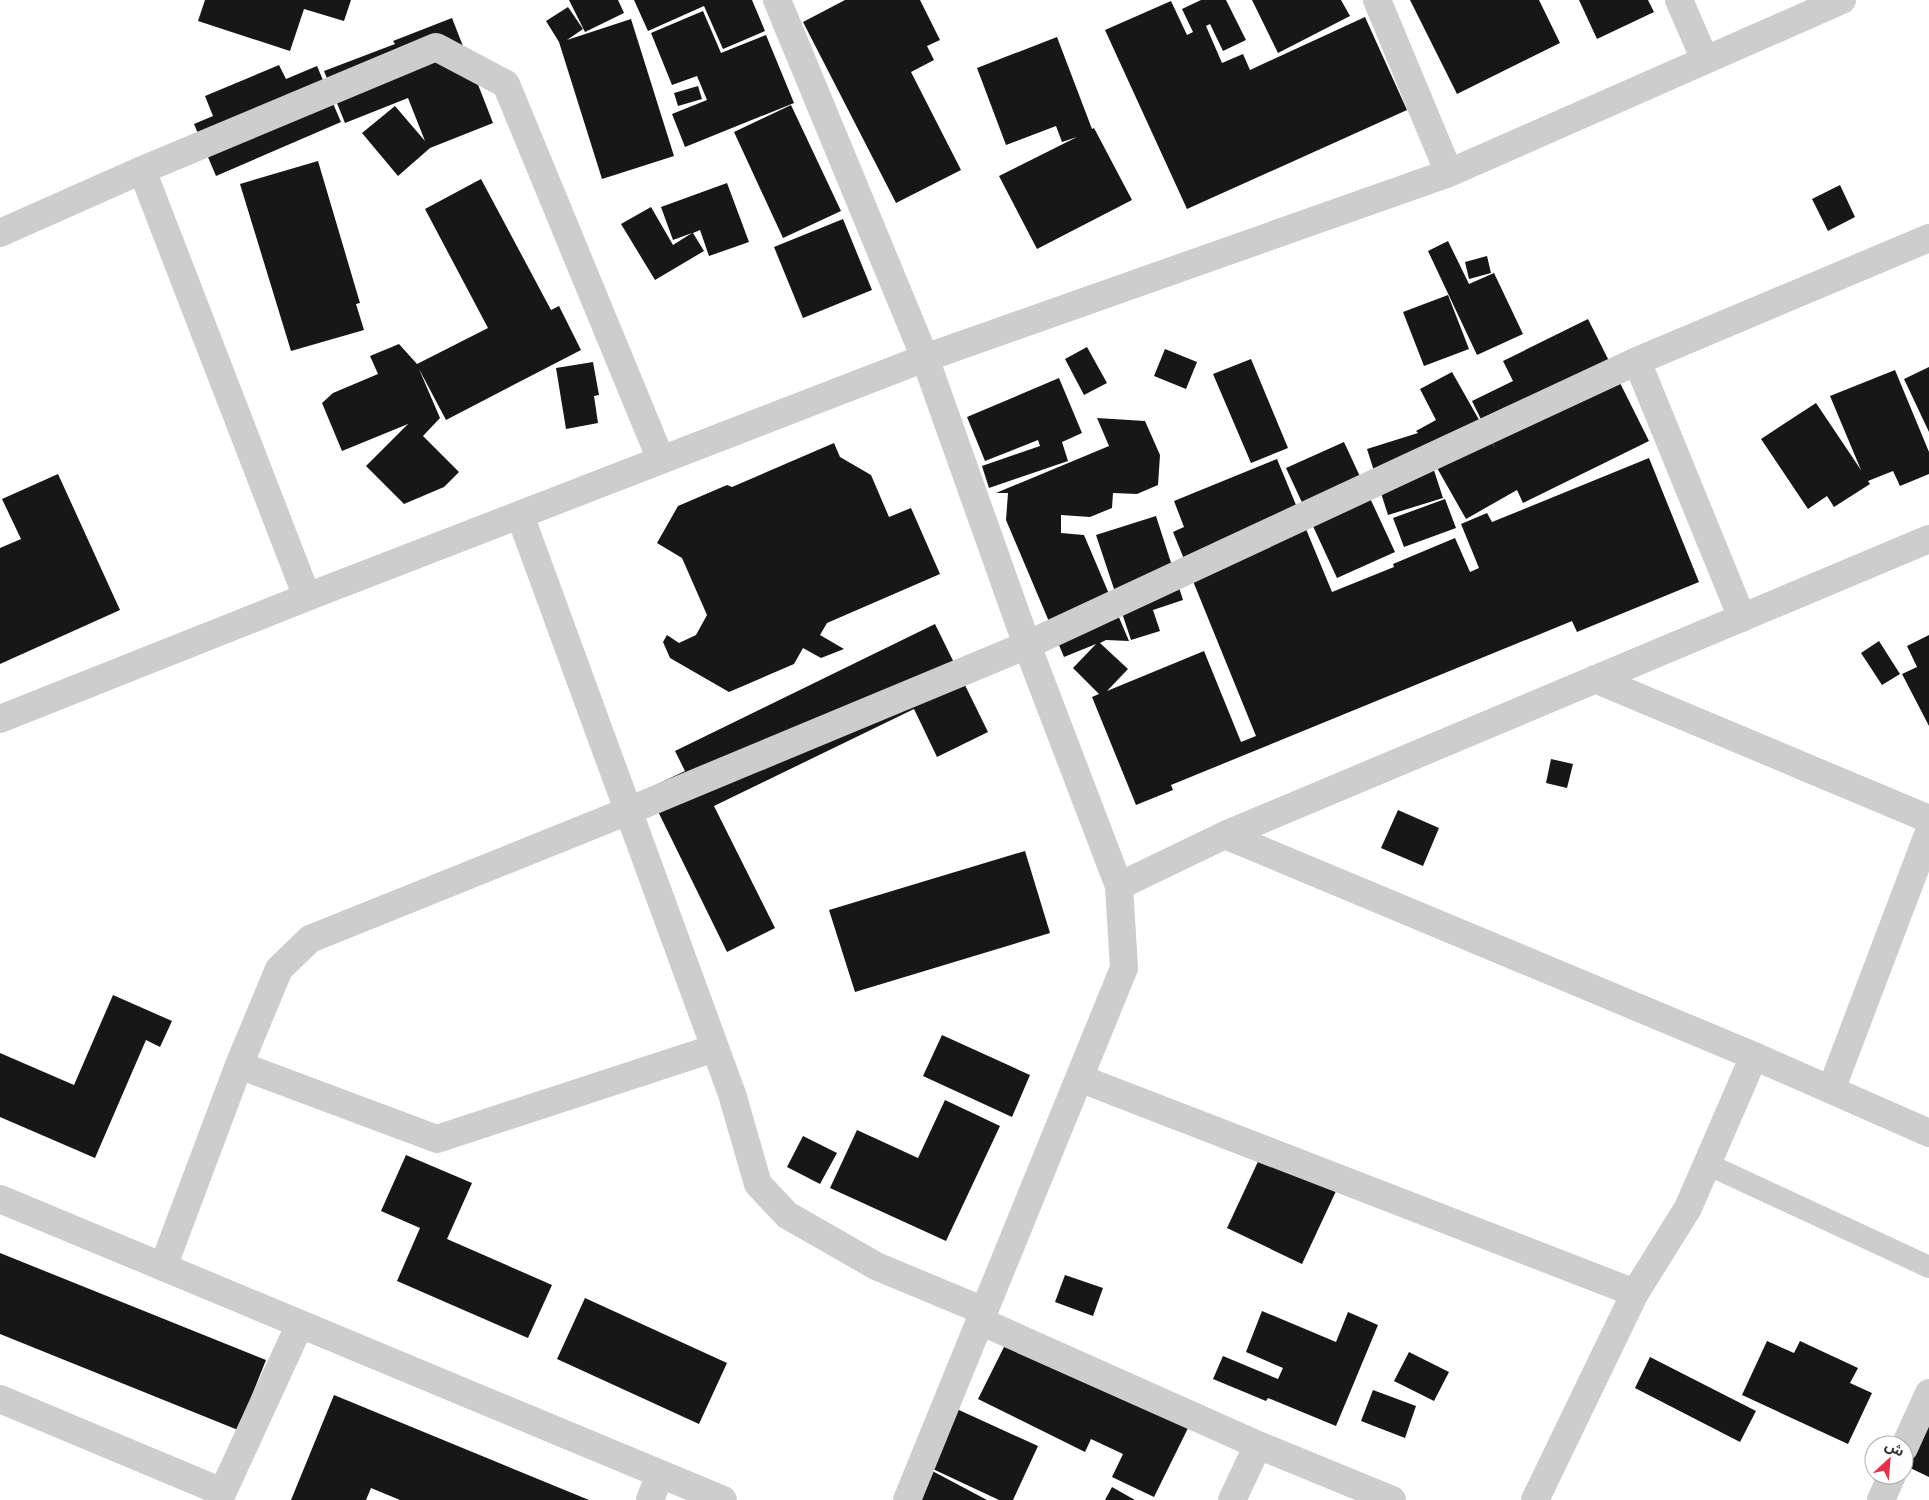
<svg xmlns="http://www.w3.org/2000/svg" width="1929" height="1500" font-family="'Fira Sans Condensed','Noto Sans Arabic',sans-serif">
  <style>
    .building { fill: #171717 }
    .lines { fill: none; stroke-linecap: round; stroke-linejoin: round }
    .service { stroke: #cdcdcd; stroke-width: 22 }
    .minor { stroke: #cdcdcd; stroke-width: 28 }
  </style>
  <rect width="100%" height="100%" fill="#fff"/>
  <path class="building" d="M 205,0 L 351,0 L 344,21 L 304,9 L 290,51 L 198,21 Z
    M 569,0 L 618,0 L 624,13 L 585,32 Z
    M 634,0 L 752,0 L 765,31 L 723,49 L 704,6 L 648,31 Z
    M 845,0 L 920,0 L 940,40 L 927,46 L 934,60 L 911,72 L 961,170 L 896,203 L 803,22 Z
    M 1201,0 L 1226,0 L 1246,40 L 1223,51 L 1210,24 L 1206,26 L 1222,63 L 1243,54 L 1250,70 L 1365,17 L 1407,110 L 1187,209 L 1105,30 L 1171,1 L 1187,35 L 1193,32 L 1182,9 Z
    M 1252,0 L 1341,0 L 1350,16 L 1278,53 Z
    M 1410,0 L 1539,0 L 1560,43 L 1457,94 Z
    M 1579,0 L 1648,0 L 1654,12 L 1597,39 Z
    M 568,7 L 583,29 L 567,40 L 631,19 L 674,156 L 602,179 L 559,42 L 546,21 Z
    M 703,11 L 721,53 L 766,35 L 794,103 L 685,147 L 672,114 L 707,100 L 697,76 L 672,85 L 651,33 Z
    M 452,18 L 493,123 L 430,148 L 398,176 L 362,133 L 395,106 L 425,141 L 408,98 L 345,123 L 324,71 L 395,44 L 393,41 Z
    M 1057,37 L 1092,129 L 1094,128 L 1132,200 L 1037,249 L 999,176 L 1077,137 L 1062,142 L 1056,126 L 1006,145 L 977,68 Z
    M 279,65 L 286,79 L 317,66 L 341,122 L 216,176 L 194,124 L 213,116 L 205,96 Z
    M 698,86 L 702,99 L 678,106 L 674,93 Z
    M 791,105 L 841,211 L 783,238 L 734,132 Z
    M 318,161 L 360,303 L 356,304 L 364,330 L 291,351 L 240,184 Z
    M 481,179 L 551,310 L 559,306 L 581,350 L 446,420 L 419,369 L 440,418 L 423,436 L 459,472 L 444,487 L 404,504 L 366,466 L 408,424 L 342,451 L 322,403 L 333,393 L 378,374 L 370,356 L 399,344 L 417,364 L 488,328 L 425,209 Z
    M 727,183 L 749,242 L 709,256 L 700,230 L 693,233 L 704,251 L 655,280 L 621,224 L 651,207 L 673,245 L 692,233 L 673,240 L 661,207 Z
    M 1840,185 L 1855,217 L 1828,231 L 1812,199 Z
    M 843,219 L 872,290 L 803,318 L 774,247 Z
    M 1448,241 L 1469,284 L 1494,273 L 1523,334 L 1477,355 L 1428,251 Z
    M 1487,256 L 1491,273 L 1469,279 L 1465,262 Z
    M 1448,295 L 1469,349 L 1424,366 L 1403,312 Z
    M 1588,319 L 1649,441 L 1523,503 L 1517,490 L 1466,519 L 1428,452 L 1443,498 L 1388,515 L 1367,449 L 1418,433 L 1416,431 L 1436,420 L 1420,389 L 1452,372 L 1495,448 L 1472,401 L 1513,381 L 1503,361 Z
    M 1087,347 L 1107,383 L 1084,395 L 1065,359 Z
    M 1165,349 L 1197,362 L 1186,389 L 1154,376 Z
    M 1251,359 L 1288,448 L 1251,463 L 1213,374 Z
    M 593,362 L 599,395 L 594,396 L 598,423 L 566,429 L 556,368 Z
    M 1929,367 L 1929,432 L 1904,379 Z
    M 1895,370 L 1929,452 L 1929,474 L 1900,486 L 1893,471 L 1868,481 L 1870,484 L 1834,507 L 1827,496 L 1808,509 L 1761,439 L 1816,403 L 1861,470 L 1830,396 Z
    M 1059,378 L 1082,433 L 1062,442 L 1068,461 L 989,488 L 982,466 L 1040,446 L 1038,440 L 985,461 L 967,417 Z
    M 1097,418 L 1145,421 L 1160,455 L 1158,485 L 1137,494 L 1113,493 L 1112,508 L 1090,517 L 1061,515 L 1061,533 L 1084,535 L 1129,641 L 1106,640 L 1100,643 L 1128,669 L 1107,691 L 1204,651 L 1241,742 L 1256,736 L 1173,532 L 1184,527 L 1174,501 L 1277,459 L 1332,592 L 1394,567 L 1393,564 L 1455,538 L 1470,572 L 1479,568 L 1461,524 L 1487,513 L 1492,522 L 1649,458 L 1699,582 L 1577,632 L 1572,621 L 1171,785 L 1173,790 L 1136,805 L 1092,697 L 1099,694 L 1073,668 L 1096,644 L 1064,657 L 1006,520 L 1008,493 L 996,493 L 1109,446 Z
    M 1344,442 L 1395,552 L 1337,578 L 1286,468 Z
    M 834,443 L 840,457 L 871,475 L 889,517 L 911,508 L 940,574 L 827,623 L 820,635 L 844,649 L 821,658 L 803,648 L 794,664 L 729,692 L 670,658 L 663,642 L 667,635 L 679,643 L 696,635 L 707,615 L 682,558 L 657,543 L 678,506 L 727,485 L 732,487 Z
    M 58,474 L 120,610 L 0,664 L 0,548 L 21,539 L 2,499 Z
    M 1445,499 L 1456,528 L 1404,547 L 1393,518 Z
    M 1156,516 L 1183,600 L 1153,610 L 1160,631 L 1131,640 L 1096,535 Z
    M 935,624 L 988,732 L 937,757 L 914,709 L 714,806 L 775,928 L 727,952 L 647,789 L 685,771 L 675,751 Z
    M 1929,635 L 1929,726 L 1902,674 L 1917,667 L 1907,646 Z
    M 1879,641 L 1900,674 L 1882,685 L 1861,653 Z
    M 1551,759 L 1573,764 L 1567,788 L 1546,783 Z
    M 1398,810 L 1439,828 L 1423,866 L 1381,848 Z
    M 1025,851 L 1050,933 L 855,992 L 829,910 Z
    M 113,995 L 172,1021 L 160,1047 L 146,1040 L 95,1158 L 0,1117 L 0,1053 L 74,1085 Z
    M 942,1035 L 1030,1075 L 1012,1117 L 923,1076 Z
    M 945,1100 L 1000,1126 L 946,1241 L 830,1188 L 857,1130 L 918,1158 Z
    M 803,1136 L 837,1153 L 820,1184 L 787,1167 Z
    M 1262,1153 L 1337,1189 L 1302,1264 L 1227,1228 Z
    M 406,1155 L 472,1183 L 447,1239 L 552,1285 L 528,1338 L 397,1281 L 420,1228 L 381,1211 Z
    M 0,1253 L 266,1360 L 238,1430 L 0,1334 Z
    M 1065,1275 L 1103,1288 L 1093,1316 L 1055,1302 Z
    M 585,1298 L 727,1363 L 699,1424 L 557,1359 Z
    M 1262,1311 L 1336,1342 L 1348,1312 L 1378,1325 L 1336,1426 L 1268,1398 L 1266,1401 L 1213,1379 L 1223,1356 L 1278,1379 L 1283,1368 L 1246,1352 Z
    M 1767,1341 L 1794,1353 L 1800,1341 L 1858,1368 L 1850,1383 L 1872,1393 L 1848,1444 L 1742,1395 Z
    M 1005,1345 L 1192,1420 L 1154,1497 L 1112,1477 L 1123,1454 L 1091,1439 L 1085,1452 L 978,1399 Z
    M 1409,1352 L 1449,1372 L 1434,1401 L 1394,1381 Z
    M 1650,1357 L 1756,1411 L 1740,1442 L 1635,1388 Z
    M 1373,1390 L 1416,1406 L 1405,1438 L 1361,1421 Z
    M 334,1395 L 589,1500 L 400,1500 L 371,1488 L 366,1500 L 291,1500 Z
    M 1929,1404 L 1929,1477 L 1904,1465 L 1904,1453 Z
    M 948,1405 L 1038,1446 L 1013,1500 L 999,1500 L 920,1463 Z
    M 921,1465 L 987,1500 L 918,1500 Z
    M 1112,1487 L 1135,1500 L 1105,1500 Z"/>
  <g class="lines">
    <path class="service" d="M 1707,1164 L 1929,1267"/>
    <path class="minor" d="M 777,0 L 925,358 L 1027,645 L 1119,886 L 1124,968 L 907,1500
      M 1377,0 L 1449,173
      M 1679,0 L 1705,60
      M 142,170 L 307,597
      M 0,233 L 142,170 L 436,47 L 506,84 L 661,460
      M 1637,361 L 1742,618
      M 520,515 L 732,1094 L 758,1184 L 787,1215 L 876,1266 L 984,1311
      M 1595,679 L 1929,819
      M 0,719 L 307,597 L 925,358 L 1449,173 L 1842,0
      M 1225,835 L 1754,1056 L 1929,1133
      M 1119,886 L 1225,835 L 1929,539
      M 239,1065 L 437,1139 L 715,1048
      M 1079,1078 L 1635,1293
      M 1831,1090 L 1929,832
      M 0,1199 L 723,1500
      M 163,1267 L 239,1065 L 279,969 L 310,939 L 628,811 L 1027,645 L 1637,361 L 1929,238
      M 980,1321 L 1258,1445 L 1392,1500
      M 0,1399 L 222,1492
      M 1904,1448 L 1929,1393
      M 219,1500 L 300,1324
      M 650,1500 L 660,1474
      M 1232,1500 L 1258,1445
      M 1535,1500 L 1635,1293 L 1688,1208 L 1754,1056
      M 1881,1500 L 1892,1475"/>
  </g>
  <g transform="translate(1889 1460) rotate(26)"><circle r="24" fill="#ffffff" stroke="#acacac"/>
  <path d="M0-4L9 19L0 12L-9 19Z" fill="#e83148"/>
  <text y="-8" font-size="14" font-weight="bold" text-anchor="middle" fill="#303030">ش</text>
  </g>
</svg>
